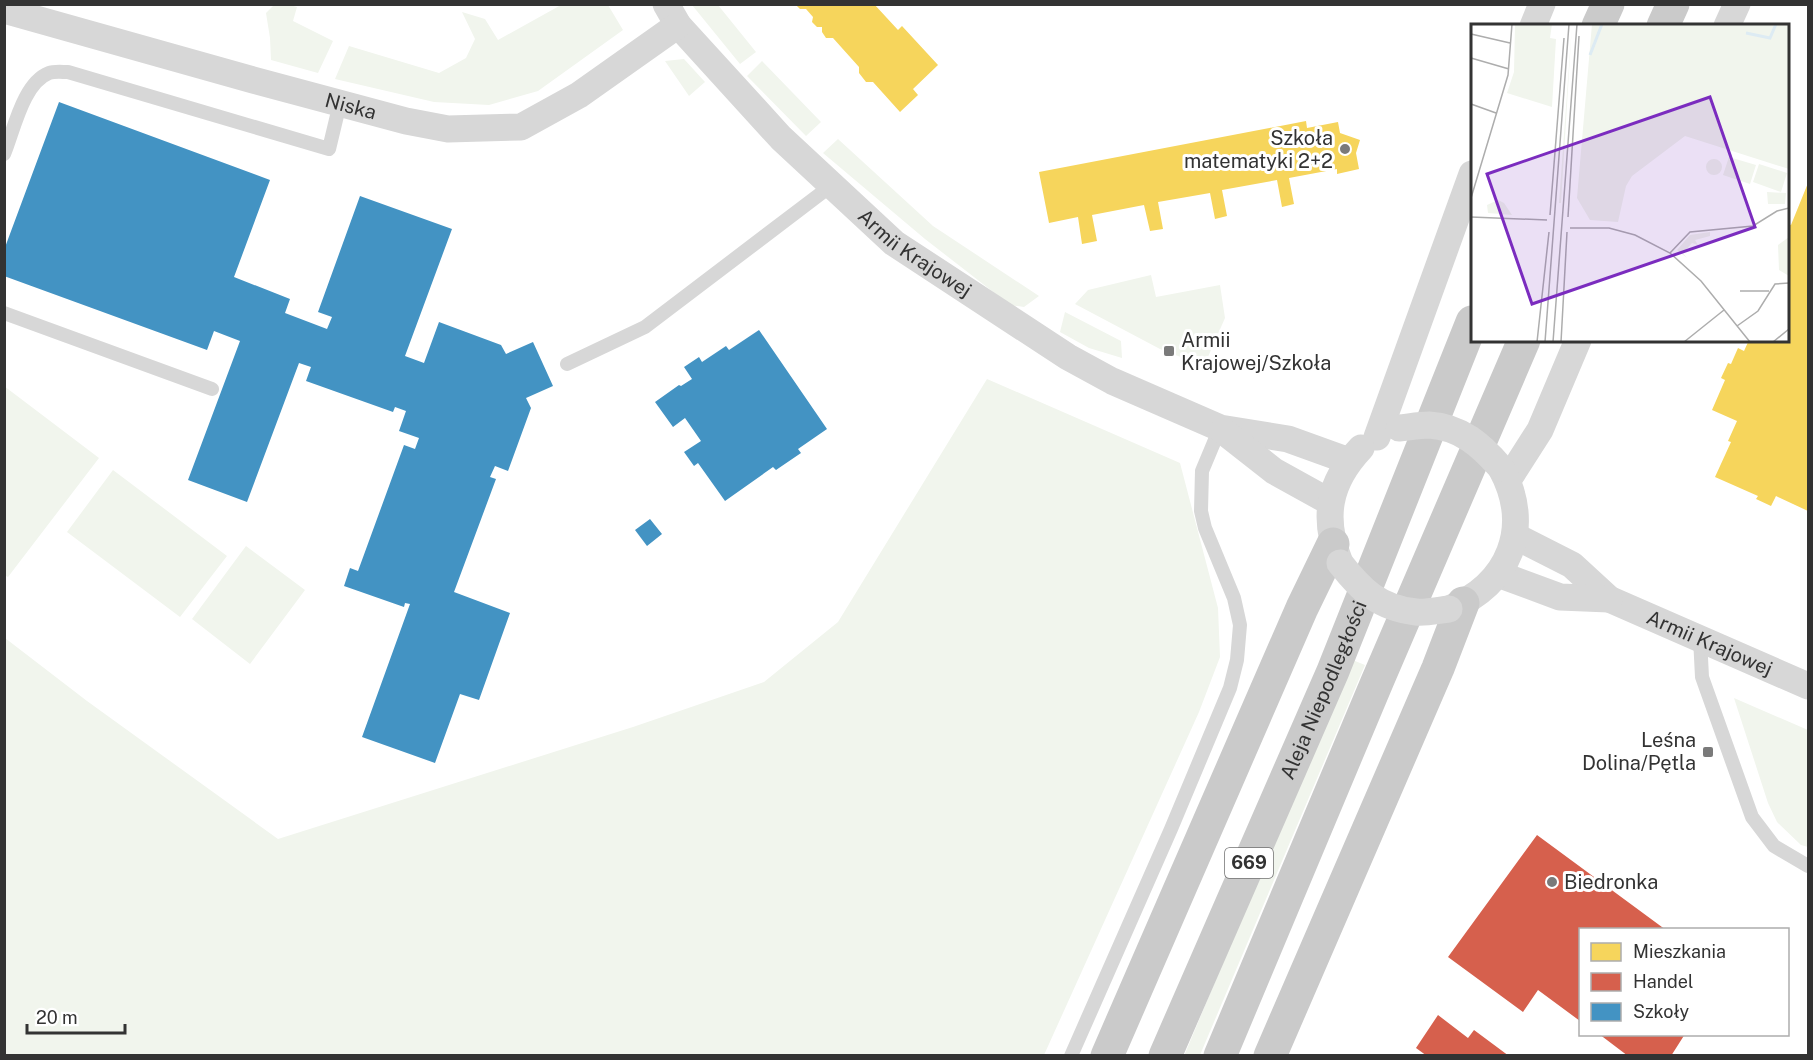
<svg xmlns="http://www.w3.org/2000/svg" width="1813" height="1060" font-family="'Public Sans',sans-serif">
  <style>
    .green { fill: #f1f5ed }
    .homes { fill: #f6d55c }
    .shops { fill: #d6604d }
    .schools { fill: #4393c3 }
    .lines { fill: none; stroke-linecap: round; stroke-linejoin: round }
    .lane { stroke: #d7d7d7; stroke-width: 14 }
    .street { stroke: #d7d7d7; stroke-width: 27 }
    .primary { stroke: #cacaca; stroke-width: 33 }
    .street-bridge { stroke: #d7d7d7; stroke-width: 27 }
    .poi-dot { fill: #7a7a7a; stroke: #fff; stroke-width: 2 }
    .labels { text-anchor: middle; stroke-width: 6; stroke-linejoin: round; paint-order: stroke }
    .shield { fill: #fff; stroke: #707070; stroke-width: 1.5 }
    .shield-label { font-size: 18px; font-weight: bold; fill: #333 }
    .street-label { font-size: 20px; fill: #333; stroke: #fff }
    .poi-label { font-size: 20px; fill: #333; stroke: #fff; text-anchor: end }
    .inset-river { fill: none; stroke: #ddebf3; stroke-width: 3 }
    .inset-road { fill: none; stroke: #adadad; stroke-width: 1.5 }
    .view { fill: #7b2cbf; fill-opacity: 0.15; stroke: #7b2cbf; stroke-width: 3 }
    .inset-edge { fill: none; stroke: #333; stroke-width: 3 }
  </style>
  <rect width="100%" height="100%" fill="#fff"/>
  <path class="green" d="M 274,5 L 290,5 L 297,7 L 293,21 L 333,41 L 318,73 L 271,60 L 270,38 L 266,13 Z
    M 561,5 L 608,5 L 623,30 L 538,91 L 489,105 L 434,102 L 335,79 L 349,46 L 439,73 L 466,58 L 475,39 L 462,12 L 485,19 L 498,40 Z
    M 692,5 L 718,5 L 756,52 L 740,64 Z
    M 684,59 L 705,82 L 689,96 L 665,61 Z
    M 762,61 L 821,122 L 806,136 L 747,76 Z
    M 838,139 L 933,226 L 1039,296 L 1024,307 L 1010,305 L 925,239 L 823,153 Z
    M 1151,275 L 1156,297 L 1220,285 L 1225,318 L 1204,366 L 1160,349 L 1075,304 L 1088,290 Z
    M 1065,312 L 1121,341 L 1122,358 L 1089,348 L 1060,332 Z
    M 987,379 L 1180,463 L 1218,608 L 1220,657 L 1199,712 L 1044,1055 L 5,1055 L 5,638 L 87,701 L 278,839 L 633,727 L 764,682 L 838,622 Z
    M 4,386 L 99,458 L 8,577 L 4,575 Z
    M 113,470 L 227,556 L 180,617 L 67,532 Z
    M 246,546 L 305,590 L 250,664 L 192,619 Z
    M 1350,659 L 1365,665 L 1200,1055 L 1184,1056 Z
    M 1734,698 L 1808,730 L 1808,847 L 1801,845 L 1777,822 L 1768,803 Z"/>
  <path class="homes" d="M 795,4 L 874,4 L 898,30 L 902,26 L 938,65 L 913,89 L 918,95 L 900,112 L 873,82 L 866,82 L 859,73 L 859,67 L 833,38 L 826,38 L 822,32 L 822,27 L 817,27 L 812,22 L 813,17 L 806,9 L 800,9 Z
    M 1306,121 L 1307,128 L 1338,122 L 1340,133 L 1360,140 L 1356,153 L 1359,169 L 1337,174 L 1337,169 L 1289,178 L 1294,204 L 1282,207 L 1277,180 L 1222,190 L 1227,216 L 1215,219 L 1210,193 L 1158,202 L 1163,229 L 1150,231 L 1144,205 L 1092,215 L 1097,241 L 1082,244 L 1078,217 L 1049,223 L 1039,172 Z
    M 1808,183 L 1808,511 L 1776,496 L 1771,506 L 1756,499 L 1758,496 L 1715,477 L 1731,442 L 1728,441 L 1737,421 L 1712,410 L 1725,380 L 1721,378 L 1728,363 L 1731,364 L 1738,348 L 1744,351 L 1749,340 L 1788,340 L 1788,224 L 1791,225 Z"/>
  <path class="shops" d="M 1537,835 L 1666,930 L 1580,930 L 1580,1021 L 1538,990 L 1523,1012 L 1448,957 Z
    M 1438,1015 L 1468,1038 L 1474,1030 L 1509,1056 L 1427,1056 L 1416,1048 Z
    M 1599,1034 L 1685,1034 L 1671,1056 L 1628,1056 Z"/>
  <path class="schools" d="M 59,102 L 270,180 L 234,277 L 290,299 L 285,313 L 327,329 L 332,317 L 318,312 L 360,196 L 452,229 L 405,356 L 424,363 L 439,322 L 501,345 L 506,354 L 533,342 L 553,386 L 526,398 L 531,408 L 508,471 L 495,466 L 490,477 L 496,479 L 454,592 L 510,613 L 479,700 L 460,694 L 435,763 L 362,737 L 410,604 L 405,603 L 404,607 L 344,586 L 350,568 L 358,571 L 404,445 L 415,449 L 419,438 L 399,431 L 406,411 L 395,407 L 393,412 L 306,381 L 311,367 L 299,363 L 247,502 L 188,480 L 240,341 L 214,331 L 207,350 L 4,276 L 4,250 Z
    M 759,330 L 827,429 L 798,449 L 801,453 L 776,470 L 773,467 L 725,501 L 698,463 L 694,466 L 684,452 L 701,441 L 685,418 L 673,427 L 655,402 L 679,385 L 681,386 L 692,379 L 684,367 L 699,357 L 702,362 L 726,346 L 729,350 Z
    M 650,519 L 662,534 L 647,546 L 635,530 Z"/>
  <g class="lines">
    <path class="lane" d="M 4,154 C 14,130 23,83 49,73 C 54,71 62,72 68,72 L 329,149 L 340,103
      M 4,313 L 212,389
      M 567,364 L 645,327 L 832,185
      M 1700,638 L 1702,677 L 1752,817 L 1774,846 L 1808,866
      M 1071,1056 L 1171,829 L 1230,688 L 1237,660 L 1240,625 L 1234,598 L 1205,528 L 1201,511 L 1202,471 L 1220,428"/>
    <g class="street">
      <path id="s1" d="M 666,4 L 678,25 L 781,138 L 894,243 L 1068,357 L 1112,381 L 1220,428 L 1288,439 L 1349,461"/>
      <path id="s2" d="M 4,10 L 253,80 L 406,121 L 448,129 L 521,127 L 579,95 L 678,25"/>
      <path d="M 1533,26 L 1542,4"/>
      <path d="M 1727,26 L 1737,4"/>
      <path d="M 1223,431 L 1274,471 L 1330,502"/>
      <path d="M 1377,437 L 1472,174"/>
      <path d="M 1508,480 L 1540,430 L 1578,340"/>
      <path id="s3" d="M 1515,536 L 1572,565 L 1609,599 L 1808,686"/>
      <path d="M 1340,563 C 1322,518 1328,483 1361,448"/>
      <path d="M 1498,574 L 1560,597 L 1609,599"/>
      <path d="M 1449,609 C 1510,584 1533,527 1501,468"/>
    </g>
    <g class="primary">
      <path d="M 1598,26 L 1608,4"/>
      <path d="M 1663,26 L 1673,4"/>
      <path d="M 1107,1056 L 1302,608 L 1333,544"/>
      <path id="s4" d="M 1165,1056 L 1333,671 L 1472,322"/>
      <path d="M 1220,1056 L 1377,682 L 1524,340"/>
      <path d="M 1270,1056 L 1438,668 L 1463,603"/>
    </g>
    <path class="street-bridge" d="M 1399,428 C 1409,427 1419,425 1429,425 C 1461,427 1481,445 1501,468
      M 1340,563 C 1361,590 1379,608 1416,612 C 1426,613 1439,610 1449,609"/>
  </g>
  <g class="poi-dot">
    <circle cx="1345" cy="149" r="6"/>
    <rect x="1163" y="345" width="12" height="12" rx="3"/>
    <rect x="1702" y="746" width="12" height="12" rx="3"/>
    <circle cx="1552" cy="882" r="6"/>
  </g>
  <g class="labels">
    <rect class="shield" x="1225" y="848" width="48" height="30" rx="4.5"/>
    <g class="shield-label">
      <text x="1249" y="869">669</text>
    </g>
    <g class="street-label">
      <text dy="7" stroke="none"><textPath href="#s2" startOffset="360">Niska</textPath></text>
      <text dy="7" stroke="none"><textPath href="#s1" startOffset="354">Armii Krajowej</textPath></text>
      <text dy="7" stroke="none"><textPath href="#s3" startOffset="224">Armii Krajowej</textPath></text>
      <text dy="7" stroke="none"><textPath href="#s4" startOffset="399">Aleja Niepodległości</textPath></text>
    </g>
    <g class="poi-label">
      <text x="1333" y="145">Szkoła<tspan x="1333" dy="23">matematyki 2+2</tspan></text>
      <text x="1181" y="347" text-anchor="start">Armii<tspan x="1181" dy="23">Krajowej/Szkoła</tspan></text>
      <text x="1696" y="747">Leśna<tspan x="1696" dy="23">Dolina/Pętla</tspan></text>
      <text x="1564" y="889" text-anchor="start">Biedronka</text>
    </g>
  </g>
  <g transform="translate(1471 24)">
    <rect width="318" height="318" fill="#fff"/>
    <path d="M 44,0 L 81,0 L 79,14 L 85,15 L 81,83 L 36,69 L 43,48 ZM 101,0 L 90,179 L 88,179 ZM 121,0 L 318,0 L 318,145 L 214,112 L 161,152 L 155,162 L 147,198 L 119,196 L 106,174 ZM 258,133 L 285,141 L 279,160 L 252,151 ZM235 143a8 8 0 1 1 16 0a8 8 0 1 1-16 0ZM 288,140 L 316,149 L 310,168 L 282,158 ZM 296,168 L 315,169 L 314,180 L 297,180 ZM 27,176 L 33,179 L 41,191 L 17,189 L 16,181 ZM 239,208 L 239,212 L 224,216 L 227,221 L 221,219 L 212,229 L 216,234 L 206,226 L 219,211 ZM 318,213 L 318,252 L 308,246 L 307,221 Z" fill="#f1f5ed"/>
    <path class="inset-river" d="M 275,9 L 299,14 L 305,0M 119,31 L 131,0"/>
    <path class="inset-road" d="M 0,10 L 39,19M 0,34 L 38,45M 0,80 L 25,89M 0,174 L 37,51 L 41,0M 79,191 L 93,14M 0,193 L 76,196M 97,193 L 108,12M 99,204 L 138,204 L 164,211 L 199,229 L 230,257 L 279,318M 199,229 L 219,208 L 282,202 L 306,187 L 318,184M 269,267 L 298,267M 266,302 L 287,287 L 304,260 L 318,259M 66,318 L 78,208M 74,318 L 98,0M 82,318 L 106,0M 90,318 L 96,208M 213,318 L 253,286M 302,318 L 318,305"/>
    <path class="view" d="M 239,73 L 284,203 L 61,280 L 16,150 Z"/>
    <rect width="318" height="318" class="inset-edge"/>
  </g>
  <rect width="1813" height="1060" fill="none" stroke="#333333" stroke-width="12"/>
  <rect x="1579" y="928" width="210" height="108" fill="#ffffff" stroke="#adadad" stroke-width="1.5"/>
  <rect x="1591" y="943" width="30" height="18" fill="#f6d55c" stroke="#adadad" stroke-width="1.5"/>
  <text x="1633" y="958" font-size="18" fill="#333333">Mieszkania</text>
  <rect x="1591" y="973" width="30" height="18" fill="#d6604d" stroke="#adadad" stroke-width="1.5"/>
  <text x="1633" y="988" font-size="18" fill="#333333">Handel</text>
  <rect x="1591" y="1003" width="30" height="18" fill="#4393c3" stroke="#adadad" stroke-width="1.5"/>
  <text x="1633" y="1018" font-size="18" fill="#333333">Szkoły</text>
  <path d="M27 1024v9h98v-9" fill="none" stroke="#333333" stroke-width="3"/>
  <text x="36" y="1024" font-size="18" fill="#333333" stroke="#ffffff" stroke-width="4.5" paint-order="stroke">20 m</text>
</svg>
